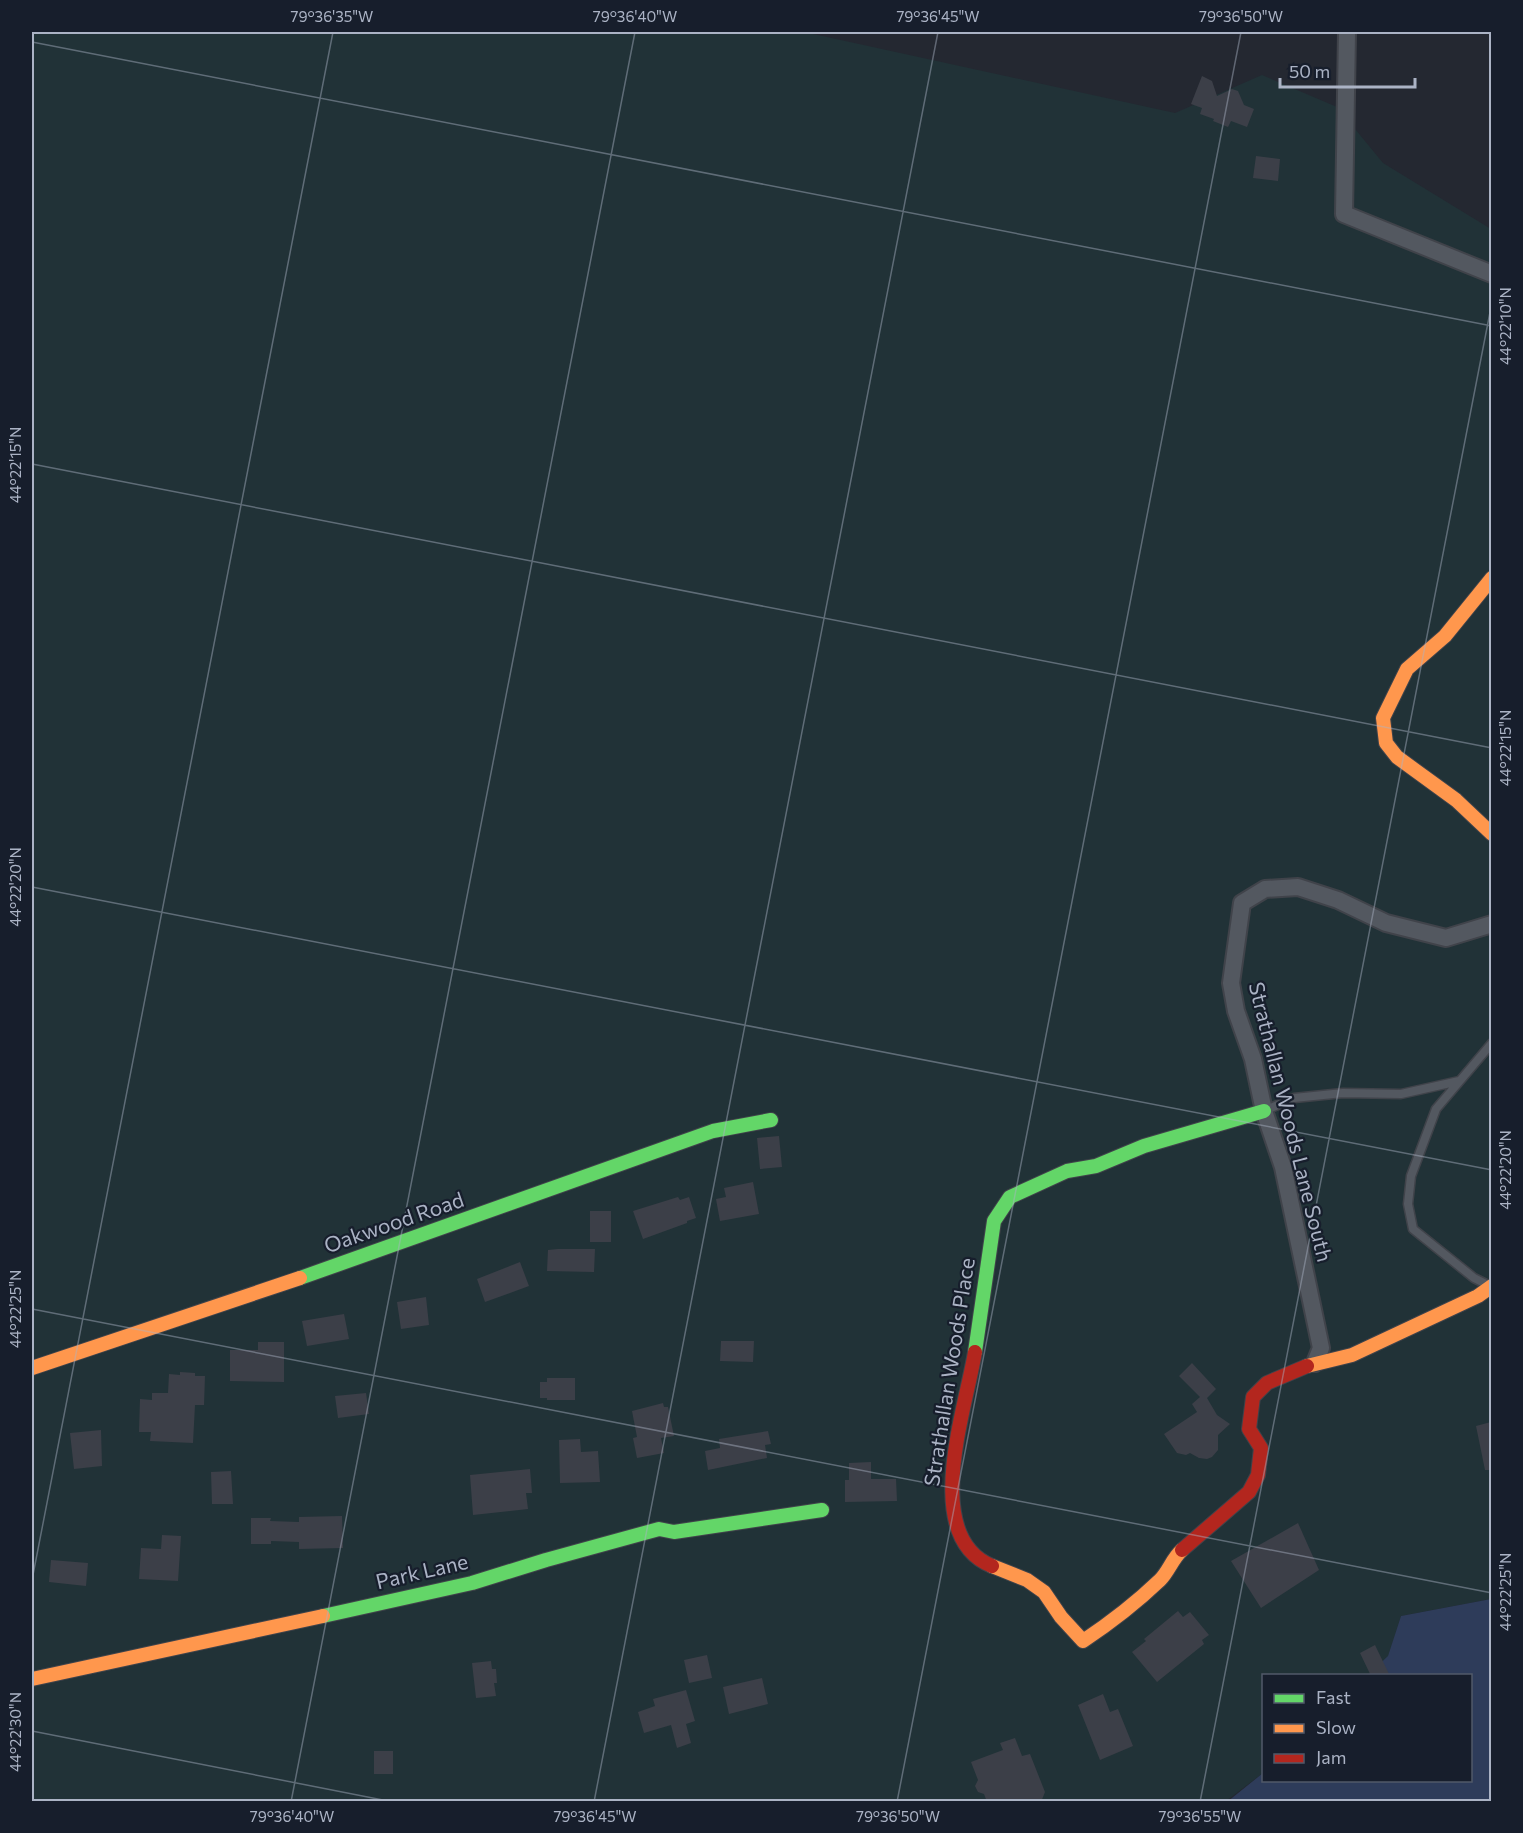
<svg xmlns="http://www.w3.org/2000/svg" width="1523" height="1833" font-family="Commissioner,sans-serif">
  <style>
    .green { fill: #213237 }
    .water { fill: #2e3c5a }
    .building { fill: #3c3f48 }
    .lines { fill: none; stroke-linecap: round; stroke-linejoin: round }
    .lane-casing { stroke: #40434a; stroke-width: 11 }
    .street-casing { stroke: #40434a; stroke-width: 20 }
    .fast-casing { stroke: #40434a; stroke-width: 16 }
    .slow-casing { stroke: #40434a; stroke-width: 16 }
    .jam-casing { stroke: #40434a; stroke-width: 16 }
    .lane { stroke: #535860; stroke-width: 8 }
    .street { stroke: #535860; stroke-width: 16 }
    .fast { stroke: #63d668; stroke-width: 14 }
    .slow { stroke: #ff974d; stroke-width: 14 }
    .jam { stroke: #b3261e; stroke-width: 14 }
    .ticks { fill: none; stroke: #abb3c5; stroke-width: 1.5; stroke-opacity: 0.45 }
    .labels { text-anchor: middle; stroke-width: 4.5; stroke-linejoin: round; paint-order: stroke }
    .street-label { font-size: 21px; fill: #abb3c5; stroke: #171e2c }
    .neatline { fill: none; stroke: #abb3c5; stroke-width: 2 }
    .ticks-label { font-size: 15px; text-anchor: middle; fill: #abb3c5 }
  </style>
  <rect width="100%" height="100%" fill="#242831"/>
  <path class="green" d="M 32,32 L 804,32 L 1175,113 L 1262,75 L 1337,107 L 1383,163 L 1491,229 L 1491,1599 L 1401,1616 L 1388,1657 L 1368,1675 L 1264,1676 L 1263,1773 L 1226,1801 L 32,1802 Z"/>
  <path class="water" d="M 1491,1599 L 1491,1801 L 1227,1802 L 1263,1773 L 1264,1780 L 1470,1780 L 1470,1676 L 1368,1675 L 1388,1656 L 1401,1616 Z"/>
  <path class="building" d="M 1202,76 L 1212,81 L 1217,96 L 1232,89 L 1238,91 L 1244,105 L 1254,109 L 1247,127 L 1231,121 L 1228,127 L 1213,121 L 1214,119 L 1200,114 L 1202,108 L 1191,104 Z
    M 1256,156 L 1280,159 L 1278,181 L 1253,178 Z
    M 779,1136 L 782,1167 L 760,1169 L 757,1138 Z
    M 753,1182 L 759,1214 L 720,1221 L 716,1199 L 726,1197 L 724,1188 Z
    M 678,1197 L 680,1200 L 689,1197 L 696,1218 L 687,1221 L 687,1223 L 643,1239 L 633,1211 Z
    M 590,1211 L 611,1211 L 611,1242 L 590,1242 Z
    M 558,1249 L 595,1249 L 594,1272 L 547,1271 L 548,1250 Z
    M 520,1262 L 529,1286 L 485,1302 L 477,1279 Z
    M 426,1297 L 429,1325 L 401,1329 L 397,1302 Z
    M 344,1314 L 349,1339 L 307,1346 L 302,1321 Z
    M 721,1341 L 754,1341 L 753,1362 L 720,1361 Z
    M 258,1342 L 284,1342 L 284,1382 L 230,1381 L 230,1350 L 258,1350 Z
    M 1192,1363 L 1216,1389 L 1207,1398 L 1217,1415 L 1230,1424 L 1218,1435 L 1218,1450 L 1212,1457 L 1207,1459 L 1199,1458 L 1190,1453 L 1186,1455 L 1177,1453 L 1164,1434 L 1197,1412 L 1192,1404 L 1200,1397 L 1179,1376 Z
    M 180,1372 L 195,1373 L 195,1376 L 205,1376 L 204,1405 L 195,1405 L 193,1443 L 150,1441 L 151,1432 L 139,1432 L 140,1399 L 152,1400 L 152,1393 L 168,1393 L 169,1374 L 180,1375 Z
    M 547,1378 L 575,1378 L 575,1400 L 547,1400 L 547,1398 L 540,1398 L 540,1382 L 547,1382 Z
    M 366,1393 L 369,1414 L 338,1418 L 335,1396 Z
    M 663,1403 L 664,1407 L 668,1407 L 674,1436 L 661,1438 L 664,1453 L 637,1458 L 633,1438 L 637,1437 L 632,1411 Z
    M 1491,1422 L 1491,1470 L 1485,1470 L 1476,1426 Z
    M 101,1430 L 102,1466 L 74,1469 L 70,1433 Z
    M 768,1431 L 771,1444 L 765,1445 L 767,1458 L 708,1470 L 705,1451 L 720,1448 L 719,1439 Z
    M 580,1439 L 581,1452 L 598,1451 L 600,1482 L 560,1483 L 559,1440 Z
    M 871,1462 L 871,1479 L 896,1479 L 897,1501 L 845,1502 L 845,1480 L 849,1480 L 849,1463 Z
    M 530,1469 L 532,1493 L 526,1493 L 528,1509 L 473,1515 L 470,1475 Z
    M 231,1471 L 233,1504 L 212,1504 L 211,1472 Z
    M 342,1516 L 343,1548 L 299,1549 L 299,1542 L 271,1541 L 271,1544 L 251,1544 L 251,1518 L 271,1518 L 270,1521 L 299,1522 L 299,1517 Z
    M 1298,1523 L 1319,1570 L 1261,1608 L 1231,1561 Z
    M 162,1535 L 181,1536 L 178,1581 L 139,1579 L 141,1548 L 161,1549 Z
    M 51,1560 L 88,1563 L 86,1586 L 49,1582 Z
    M 1178,1611 L 1183,1617 L 1190,1612 L 1209,1635 L 1202,1640 L 1204,1644 L 1157,1682 L 1132,1652 L 1146,1641 L 1144,1639 Z
    M 1375,1645 L 1390,1676 L 1371,1676 L 1360,1653 Z
    M 707,1655 L 712,1678 L 689,1683 L 684,1660 Z
    M 491,1661 L 492,1669 L 496,1669 L 497,1683 L 494,1683 L 496,1696 L 476,1698 L 472,1663 Z
    M 762,1678 L 768,1704 L 729,1714 L 723,1687 Z
    M 686,1690 L 695,1721 L 686,1724 L 691,1743 L 677,1748 L 671,1725 L 644,1733 L 638,1712 L 655,1706 L 653,1699 Z
    M 1103,1694 L 1110,1712 L 1118,1709 L 1133,1746 L 1100,1760 L 1078,1705 Z
    M 1015,1738 L 1022,1756 L 1030,1754 L 1045,1792 L 1041,1802 L 987,1802 L 984,1794 L 978,1792 L 975,1786 L 978,1780 L 971,1762 L 1003,1750 L 1000,1743 Z
    M 374,1751 L 393,1751 L 393,1774 L 374,1774 Z"/>
  <g class="lines">
    <defs>
      <path id="lane" d="M 1266,1110 L 1294,1098 L 1343,1093 L 1401,1094 L 1459,1081
        M 1488,1285 L 1474,1278 L 1413,1229 L 1408,1204 L 1411,1176 L 1436,1109 L 1492,1043"/>
      <path id="street" d="M 1347,32 L 1344,214 L 1492,274
        M 1315,1363 L 1321,1348 L 1283,1167 L 1264,1111 L 1253,1059 L 1236,1011 L 1231,983 L 1242,903 L 1265,889 L 1298,887 L 1338,900 L 1386,923 L 1446,938 L 1492,924"/>
      <path id="fast" d="M 300,1278 L 713,1131 L 771,1120
        M 975,1352 L 994,1221 L 1010,1197 L 1067,1171 L 1096,1166 L 1144,1146 L 1264,1111
        M 323,1616 L 472,1583 L 546,1560 L 659,1529 L 674,1532 L 822,1510"/>
      <path id="slow" d="M 1492,578 L 1445,636 L 1407,669 L 1383,718 L 1386,743 L 1397,757 L 1456,800 L 1492,834
        M 1307,1366 L 1352,1355 L 1478,1296 L 1492,1286
        M 32,1368 L 300,1278
        M 992,1566 L 1027,1580 L 1044,1592 L 1061,1617 L 1083,1641 C 1110,1623 1136,1603 1160,1580 C 1169,1571 1172,1559 1182,1550
        M 32,1679 L 323,1616"/>
      <path id="jam" d="M 975,1352 C 966,1408 920,1537 992,1566
        M 1182,1550 L 1249,1492 L 1258,1475 L 1261,1448 L 1249,1429 L 1253,1397 L 1267,1383 L 1307,1366"/>
    </defs>
    <use href="#lane" class="lane-casing"/>
    <use href="#street" class="street-casing"/>
    <use href="#fast" class="fast-casing"/>
    <use href="#slow" class="slow-casing"/>
    <use href="#jam" class="jam-casing"/>
    <use href="#lane" class="lane"/>
    <use href="#street" class="street"/>
    <use href="#fast" class="fast"/>
    <use href="#slow" class="slow"/>
    <use href="#jam" class="jam"/>
  </g>
  <path class="ticks" d="M 32,42 L 1492,326M 32,464 L 1492,748M 32,887 L 1492,1170M 32,1309 L 1492,1593M 32,1580 L 333,32M 32,1731 L 393,1802M 291,1802 L 635,32M 594,1802 L 938,32M 897,1802 L 1241,32M 1200,1802 L 1492,302"/>
  <g class="labels">
    <g class="street-label">
      <text transform="translate(1290 1122) rotate(76)" y="7">Strathallan Woods Lane South</text>
      <text transform="translate(394 1223) rotate(-19)" y="7">Oakwood Road</text>
      <text transform="translate(950 1372) rotate(-81)" y="7">Strathallan Woods Place</text>
      <text transform="translate(422 1572) rotate(-13)" y="7">Park Lane</text>
    </g>
  </g>
  <rect width="1523" height="1833" fill="none" stroke="#171e2c" stroke-width="66"/>
  <rect x="1262" y="1674" width="210" height="108" fill="#171e2c" stroke="#525a69" stroke-width="1.5"/>
  <rect x="1274" y="1694" width="30" height="9" fill="#63d668" stroke="#525a69" stroke-width="1.5"/>
  <text x="1316" y="1704" font-size="18" fill="#abb3c5">Fast</text>
  <rect x="1274" y="1724" width="30" height="9" fill="#ff974d" stroke="#525a69" stroke-width="1.5"/>
  <text x="1316" y="1734" font-size="18" fill="#abb3c5">Slow</text>
  <rect x="1274" y="1754" width="30" height="9" fill="#b3261e" stroke="#525a69" stroke-width="1.5"/>
  <text x="1316" y="1764" font-size="18" fill="#abb3c5">Jam</text>
  <path d="M1280 78v9h135v-9" fill="none" stroke="#abb3c5" stroke-width="3"/>
  <text x="1289" y="78" font-size="18" fill="#abb3c5" stroke="#171e2c" stroke-width="4.5" paint-order="stroke">50 m</text>
  <rect x="33" y="33" width="1457" height="1767" class="neatline"/>
  <g class="ticks-label">
    <text x="332" y="22">79°36'35"W</text>
    <text x="635" y="22">79°36'40"W</text>
    <text x="938" y="22">79°36'45"W</text>
    <text x="1241" y="22">79°36'50"W</text>
    <text transform="translate(1506 326) rotate(-90)" y="5">44°22'10"N</text>
    <text transform="translate(16 465) rotate(-90)" y="5">44°22'15"N</text>
    <text transform="translate(1506 748) rotate(-90)" y="5">44°22'15"N</text>
    <text transform="translate(16 887) rotate(-90)" y="5">44°22'20"N</text>
    <text transform="translate(1506 1170) rotate(-90)" y="5">44°22'20"N</text>
    <text transform="translate(16 1309) rotate(-90)" y="5">44°22'25"N</text>
    <text transform="translate(1506 1592) rotate(-90)" y="5">44°22'25"N</text>
    <text transform="translate(16 1732) rotate(-90)" y="5">44°22'30"N</text>
    <text x="292" y="1822">79°36'40"W</text>
    <text x="595" y="1822">79°36'45"W</text>
    <text x="898" y="1822">79°36'50"W</text>
    <text x="1200" y="1822">79°36'55"W</text>
  </g>
</svg>
